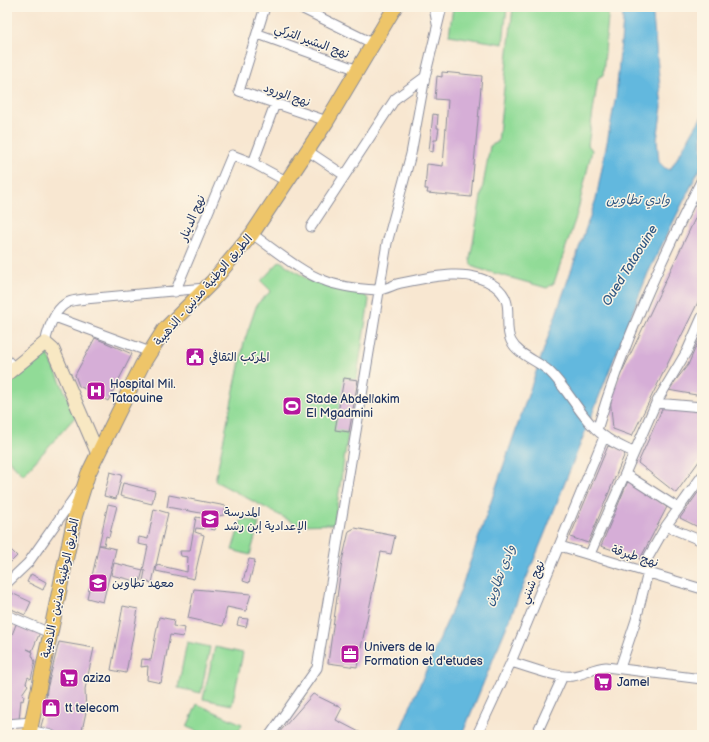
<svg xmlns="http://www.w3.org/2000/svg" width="709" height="742" font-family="'Balsamiq Sans','Playpen Sans Arabic',sans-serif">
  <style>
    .green { fill: #91db97; stroke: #56857a }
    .water { fill: #62b8de; stroke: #3e749e }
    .building { fill: #d6aed7 }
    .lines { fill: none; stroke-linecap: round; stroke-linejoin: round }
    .minor-casing { stroke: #8a8b98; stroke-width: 11 }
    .secondary-casing { stroke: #8a8b98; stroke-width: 15 }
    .primary-casing { stroke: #8a8b98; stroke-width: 16 }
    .minor { stroke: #fff; stroke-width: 9 }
    .secondary { stroke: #f8e8c3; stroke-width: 13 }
    .primary { stroke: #eec569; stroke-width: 14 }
    .labels { text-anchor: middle; stroke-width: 3; stroke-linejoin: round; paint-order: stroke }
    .street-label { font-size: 12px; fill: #1b2f5e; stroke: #fcf5e5 }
    .poi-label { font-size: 12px; fill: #1b2f5e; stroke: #fcf5e5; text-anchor: start }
    .water-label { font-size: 13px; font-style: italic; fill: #305884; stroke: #fcf5e5 }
  </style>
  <rect width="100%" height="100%" fill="#fcf5e5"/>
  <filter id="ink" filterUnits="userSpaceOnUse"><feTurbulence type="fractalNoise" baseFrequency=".025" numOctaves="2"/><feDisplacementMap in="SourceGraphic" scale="8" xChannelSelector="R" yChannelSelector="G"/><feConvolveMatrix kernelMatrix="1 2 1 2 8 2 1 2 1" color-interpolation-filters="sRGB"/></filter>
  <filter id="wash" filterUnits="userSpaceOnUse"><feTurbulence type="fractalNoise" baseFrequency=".012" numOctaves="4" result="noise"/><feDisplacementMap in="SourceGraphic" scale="16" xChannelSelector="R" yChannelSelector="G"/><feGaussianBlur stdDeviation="0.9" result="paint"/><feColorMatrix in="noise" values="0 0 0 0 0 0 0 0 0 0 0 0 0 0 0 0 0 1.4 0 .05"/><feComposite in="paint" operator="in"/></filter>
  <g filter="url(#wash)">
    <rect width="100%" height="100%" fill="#f8e7d1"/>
    <path class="green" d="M 453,7 L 507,7 L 503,44 L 449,35 Z
      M 513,7 L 609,7 L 603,75 L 598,78 L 588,145 L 592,150 L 577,214 L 554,283 L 547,288 L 476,268 L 471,265 L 470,259 L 490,146 L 498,142 Z
      M 280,261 L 310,281 L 364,294 L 369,300 L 334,524 L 298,525 L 215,481 L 244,342 L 257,304 L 271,291 L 261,281 Z
      M 47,352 L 76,416 L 23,475 L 7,458 L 7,382 L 43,353 Z
      M 242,518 L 259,523 L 250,555 L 232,550 Z
      M 187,642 L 210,647 L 201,693 L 178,688 Z
      M 215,647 L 243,653 L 232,705 L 203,699 Z
      M 197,704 L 242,724 L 237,735 L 206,735 L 187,727 Z"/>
    <path class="water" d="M 622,7 L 652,7 L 662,107 L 657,140 L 659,162 L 665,168 L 670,170 L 702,116 L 702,164 L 648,273 L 545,533 L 462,735 L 398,735 L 459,594 L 596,199 L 616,96 L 623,20 Z"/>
    <g id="blocks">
      <path class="building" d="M 442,72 L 482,76 L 471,197 L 427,193 L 428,189 L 425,189 L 427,164 L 443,166 L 448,100 L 435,99 L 437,76 L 442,77 Z
        M 433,114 L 438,115 L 437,128 L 439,128 L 437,140 L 434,140 L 433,152 L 429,151 Z
        M 702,204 L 702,294 L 632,436 L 613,429 L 610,397 Z
        M 702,333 L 702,396 L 668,390 L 688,365 Z
        M 95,338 L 132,354 L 108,401 L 79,386 L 75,375 Z
        M 344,378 L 358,380 L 349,432 L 335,430 Z
        M 663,407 L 702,412 L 702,457 L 676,493 L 638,463 Z
        M 608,446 L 626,451 L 588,543 L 570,537 Z
        M 110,472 L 122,475 L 116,499 L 104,496 Z
        M 628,481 L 667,507 L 640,559 L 601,546 Z
        M 123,483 L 155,491 L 152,504 L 120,496 Z
        M 702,487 L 702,529 L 680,518 Z
        M 169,495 L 226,506 L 224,515 L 218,516 L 215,530 L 210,529 L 212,515 L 167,507 Z
        M 108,504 L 117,506 L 109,537 L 106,536 L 104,545 L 99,545 Z
        M 154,509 L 168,513 L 152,583 L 143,581 L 145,571 L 143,570 L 148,546 L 138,544 L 139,537 L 148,539 Z
        M 196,517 L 207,519 L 204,529 L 196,528 L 195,532 L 204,535 L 194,579 L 156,571 L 157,565 L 187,572 L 188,557 L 181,556 L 180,551 L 190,551 Z
        M 355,528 L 395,536 L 391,554 L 381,552 L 357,667 L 328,663 L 342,561 L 349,531 Z
        M 99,545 L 116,549 L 103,602 L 87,598 Z
        M 7,546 L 17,556 L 7,566 Z
        M 249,559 L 255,560 L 249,583 L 243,581 Z
        M 114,563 L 143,570 L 140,582 L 111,575 Z
        M 31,574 L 46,582 L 43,590 L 27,582 Z
        M 194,589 L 251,594 L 246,611 L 227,607 L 223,626 L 188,618 Z
        M 7,591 L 31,602 L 25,615 L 7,607 Z
        M 123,606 L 138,609 L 126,673 L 111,670 Z
        M 159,617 L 174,620 L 173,626 L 185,628 L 183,637 L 170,635 L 161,683 L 147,680 L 148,666 L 141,667 L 142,659 L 151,660 Z
        M 239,618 L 248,619 L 246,627 L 237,625 Z
        M 17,622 L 41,630 L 32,651 L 27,649 L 33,652 L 32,655 L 35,662 L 31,679 L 28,677 L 26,683 L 28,685 L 22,694 L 24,696 L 23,701 L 21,700 L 19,720 L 7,719 L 7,647 Z
        M 59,642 L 94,648 L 85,689 L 86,712 L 81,735 L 67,735 L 43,731 L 41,726 L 45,712 L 47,689 Z
        M 313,694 L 342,708 L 336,720 L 365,735 L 277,735 Z"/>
    </g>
  </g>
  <g filter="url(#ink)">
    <use href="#blocks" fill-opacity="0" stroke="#8a8b98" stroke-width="1"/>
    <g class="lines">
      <defs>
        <path id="minor" d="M 265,7 L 239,91 L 327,121
          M 299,7 L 374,44
          M 434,7 L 437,24
          M 258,34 L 358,70
          M 308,151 L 344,175
          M 253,163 L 275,104
          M 311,227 L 395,99 L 425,77
          M 252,234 C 271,247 302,273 323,280 C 339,287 360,289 377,290 C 384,290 391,286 397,284 C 426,278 469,266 495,286 C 517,302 502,322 511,341 C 518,355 538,361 549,371 C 569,390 581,419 604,436 C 612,443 623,447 633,452
          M 175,292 L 232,155 L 253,163 L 288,182
          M 55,317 L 150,352
          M 45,343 C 48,330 55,307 69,302 C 74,300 80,300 85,299 L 205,288
          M 7,360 L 14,368
          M 656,403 L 702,407
          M 597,430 C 623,343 661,260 702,179
          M 625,474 L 678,508
          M 666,526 L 702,541
          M 560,546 L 702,589
          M 590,554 L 648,421 L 656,403 L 687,351 L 702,317
          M 641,570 L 666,526 L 702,476
          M 7,583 L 28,563 L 81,488
          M 7,615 L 50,633
          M 511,662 C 529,667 555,678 573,676 C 584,674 594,668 606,667 L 702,679
          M 620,668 L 636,620 L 648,572
          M 7,724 L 32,722
          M 30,730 L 51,735
          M 270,735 L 317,668 L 387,243 L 411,154 L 425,77 L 442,7
          M 477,735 L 511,662 L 604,437
          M 536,735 L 563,676"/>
        <path id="secondary" d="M 7,374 L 45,343 L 53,350 L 98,454"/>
        <path id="primary" d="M 29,735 L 75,516 L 88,474 L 117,415 L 142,365 L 164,330 L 212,282 L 252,234 L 327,121 L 395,7"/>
      </defs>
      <use href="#minor" class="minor-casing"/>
      <use href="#secondary" class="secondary-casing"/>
      <use href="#primary" class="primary-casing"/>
      <use href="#minor" class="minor"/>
      <use href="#secondary" class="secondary"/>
      <use href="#primary" class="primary"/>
    </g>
  </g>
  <defs>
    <symbol id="civic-square" viewBox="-11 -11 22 22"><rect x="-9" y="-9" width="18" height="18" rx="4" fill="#b5179e" stroke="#fcf5e5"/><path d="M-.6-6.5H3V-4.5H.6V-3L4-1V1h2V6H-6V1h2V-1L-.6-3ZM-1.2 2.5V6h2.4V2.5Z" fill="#fff"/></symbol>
    <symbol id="hospital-square" viewBox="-11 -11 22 22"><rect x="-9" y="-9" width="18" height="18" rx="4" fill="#b5179e" stroke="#fcf5e5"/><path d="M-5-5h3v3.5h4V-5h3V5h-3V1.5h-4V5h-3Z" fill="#fff"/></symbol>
    <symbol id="stadium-square" viewBox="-11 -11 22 22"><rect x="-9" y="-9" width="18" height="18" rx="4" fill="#b5179e" stroke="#fcf5e5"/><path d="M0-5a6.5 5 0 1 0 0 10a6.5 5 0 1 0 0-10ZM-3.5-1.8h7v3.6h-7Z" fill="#fff"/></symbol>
    <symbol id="school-square" viewBox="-11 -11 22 22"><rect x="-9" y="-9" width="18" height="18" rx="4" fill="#b5179e" stroke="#fcf5e5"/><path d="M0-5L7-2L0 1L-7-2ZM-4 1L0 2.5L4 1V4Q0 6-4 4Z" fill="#fff"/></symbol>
    <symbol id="office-square" viewBox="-11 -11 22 22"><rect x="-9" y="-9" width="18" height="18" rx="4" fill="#b5179e" stroke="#fcf5e5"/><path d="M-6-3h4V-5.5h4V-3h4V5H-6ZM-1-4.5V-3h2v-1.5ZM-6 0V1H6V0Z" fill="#fff"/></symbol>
    <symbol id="supermarket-square" viewBox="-11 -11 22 22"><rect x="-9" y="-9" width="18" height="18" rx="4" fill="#b5179e" stroke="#fcf5e5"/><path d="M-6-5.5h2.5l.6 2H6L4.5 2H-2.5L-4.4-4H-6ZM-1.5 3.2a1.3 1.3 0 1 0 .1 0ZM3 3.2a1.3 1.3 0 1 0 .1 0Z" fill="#fff"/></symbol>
    <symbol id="shop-square" viewBox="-11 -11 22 22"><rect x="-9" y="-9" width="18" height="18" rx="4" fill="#b5179e" stroke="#fcf5e5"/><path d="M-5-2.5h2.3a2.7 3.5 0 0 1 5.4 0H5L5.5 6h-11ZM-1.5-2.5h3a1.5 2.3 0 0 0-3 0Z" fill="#fff"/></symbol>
  </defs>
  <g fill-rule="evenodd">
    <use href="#civic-square" x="184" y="346" width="22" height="22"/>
    <use href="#hospital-square" x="85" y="380" width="22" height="22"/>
    <use href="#stadium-square" x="281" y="395" width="22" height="22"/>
    <use href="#school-square" x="199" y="508" width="22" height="22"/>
    <use href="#school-square" x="87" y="572" width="22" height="22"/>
    <use href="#office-square" x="339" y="643" width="22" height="22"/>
    <use href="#supermarket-square" x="58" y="667" width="22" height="22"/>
    <use href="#supermarket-square" x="592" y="671" width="22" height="22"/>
    <use href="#shop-square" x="40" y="697" width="22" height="22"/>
  </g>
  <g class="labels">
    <g class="street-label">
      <text transform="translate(312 41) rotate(20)" y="4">نهج البشير التركي</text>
      <text transform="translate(287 95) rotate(19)" y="4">نهج الورود</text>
      <text transform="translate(192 218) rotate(-67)" y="4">نهج الدينار</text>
      <text transform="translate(203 290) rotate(-49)" y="4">الطريق الوطنية مدنين - الذهيبة</text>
      <text transform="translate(635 556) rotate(17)" y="4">نهج طبرقة</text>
      <text transform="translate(532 582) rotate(-67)" y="4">نهج شنني</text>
      <text transform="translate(60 588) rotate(-78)" y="4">الطريق الوطنية مدنين - الذهيبة</text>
    </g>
    <g class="poi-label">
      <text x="209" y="361">المركب الثقافي</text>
      <text x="110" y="388">Hospital Mil.<tspan x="110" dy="14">Tataouine</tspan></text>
      <text x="306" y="403">Stade Abdelاakim<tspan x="306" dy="14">El Mgadmini</tspan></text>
      <text x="224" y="516">المدرسة<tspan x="224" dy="14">الإعدادية إبن رشد</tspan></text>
      <text x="112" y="587">معهد تطاوين</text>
      <text x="364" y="651">Univers de la<tspan x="364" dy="14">Formation et d'etudes</tspan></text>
      <text x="83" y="682">aziza</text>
      <text x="617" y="686">Jamel</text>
      <text x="65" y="712">tt telecom</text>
    </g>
    <g class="water-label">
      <text x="638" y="204">وادي تطاوين</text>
      <text transform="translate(629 265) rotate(-58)" y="5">Oued Tataouine</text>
      <text transform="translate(499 575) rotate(-69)" y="5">وادي تطاوين</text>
    </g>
  </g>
  <rect width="709" height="742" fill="none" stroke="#fcf5e5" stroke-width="24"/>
</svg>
